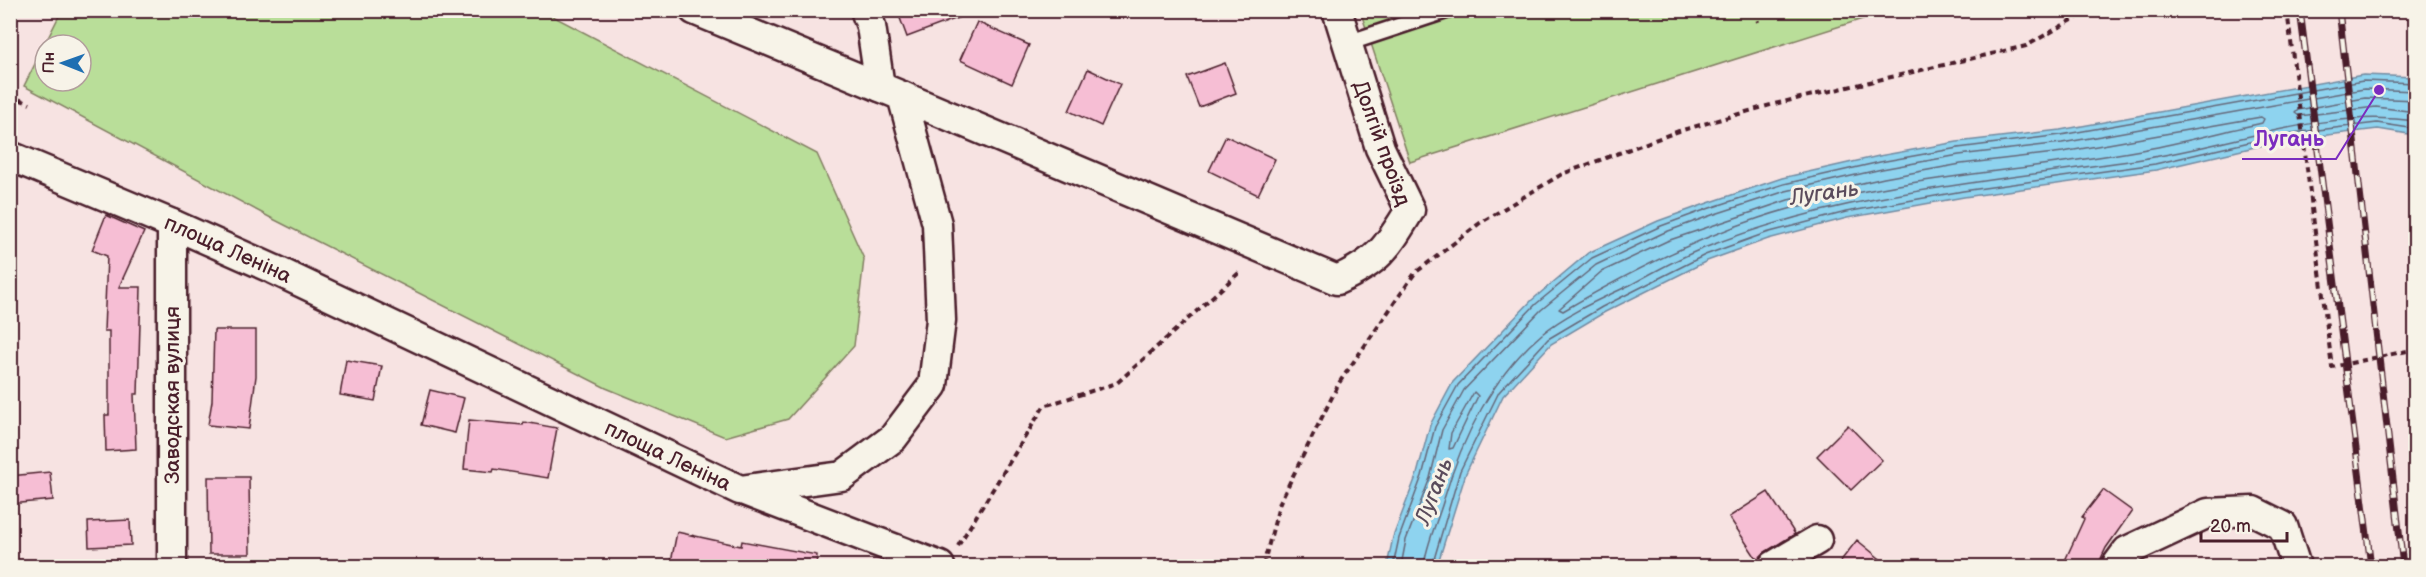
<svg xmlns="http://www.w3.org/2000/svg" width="2426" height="577" font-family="'Balsamiq Sans',sans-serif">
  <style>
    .green { fill: #b9de99; stroke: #827e62; stroke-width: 1.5; fill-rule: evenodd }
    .water { fill: #8ed3ef; stroke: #738ba1; stroke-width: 1.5 }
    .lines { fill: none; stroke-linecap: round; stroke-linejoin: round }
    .shore { stroke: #656779; stroke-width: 1.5 }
    .building { fill: #f6bed4; stroke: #4a1f2b; stroke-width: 1.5 }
    .service-casing { stroke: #4a1f2b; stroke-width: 20 }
    .minor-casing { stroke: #4a1f2b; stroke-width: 33 }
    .path { stroke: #4a1f2b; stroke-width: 4; stroke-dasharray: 6 4.5; stroke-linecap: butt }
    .service { stroke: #f7f3e8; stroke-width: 15 }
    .minor { stroke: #f7f3e8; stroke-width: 28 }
    .rail-casing { stroke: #4a1f2b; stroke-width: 7 }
    .rail { stroke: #f7f3e8; stroke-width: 4.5; stroke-dasharray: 14; stroke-linecap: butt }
    .labels { text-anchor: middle; stroke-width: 6; stroke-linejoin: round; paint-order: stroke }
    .street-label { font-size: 21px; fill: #4a1f2b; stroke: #f7f3e8 }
    .water-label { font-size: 22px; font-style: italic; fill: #5b4c5c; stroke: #f7f3e8 }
    .leader { fill: none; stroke: #7b2cbf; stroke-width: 2 }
    .callout-dot { fill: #7b2cbf; stroke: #f7f3e8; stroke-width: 2 }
    .callout-label { font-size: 22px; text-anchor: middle; font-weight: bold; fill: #7b2cbf; stroke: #f7f3e8; stroke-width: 6; stroke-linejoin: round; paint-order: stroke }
  </style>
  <rect width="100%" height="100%" fill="#f7e3e2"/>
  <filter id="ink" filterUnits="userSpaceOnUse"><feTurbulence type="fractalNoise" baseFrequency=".0167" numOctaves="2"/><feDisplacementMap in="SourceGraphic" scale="12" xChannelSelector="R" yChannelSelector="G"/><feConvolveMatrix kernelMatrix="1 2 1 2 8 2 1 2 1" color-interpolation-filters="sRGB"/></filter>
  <g filter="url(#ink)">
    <path class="green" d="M 62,10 L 543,11 L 817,154 L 864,259 L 854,346 L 788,419 L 725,437 L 606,388 L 271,218 L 24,86 ZM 45,45 L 81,45 L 81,81 L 45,81 Z
      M 1360,10 L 1888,11 L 1410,162 Z"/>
    <path class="water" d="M 2363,75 L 2415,77 L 2415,135 L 2378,129 L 2285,140 L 2156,170 L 1964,197 L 1847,218 L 1768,239 L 1707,261 L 1605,312 L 1551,344 L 1503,396 L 1466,473 L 1437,566 L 1387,566 L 1393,537 L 1417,474 L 1430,425 L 1453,382 L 1532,300 L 1588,253 L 1658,221 L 1708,203 L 1782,178 L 1879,156 L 1957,142 L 2060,130 Z"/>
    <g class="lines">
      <path class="shore" d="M 2416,100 L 2365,98 L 2298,110 L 2295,113 L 2299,116 L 2376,107 L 2416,112
        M 2261,117 L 2264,119 L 2262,123 C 2225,131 2189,141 2152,148 C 2021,173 1886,176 1759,218 C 1690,241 1626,274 1563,311 L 1559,309 L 1601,272 L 1667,241 L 1788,200 L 1884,178 L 1961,164 L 2063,152 Z
        M 1474,392 L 1478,396 L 1453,448 L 1449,449 L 1451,433 Z
        M 1393,566 L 1399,538 L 1422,476 L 1435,427 L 1458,385 L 1536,304 L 1592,258 L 1661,226 L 1710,208 L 1784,184 L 1880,162 L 1958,148 L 2061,135 L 2363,81 L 2416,83
        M 1401,566 L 1406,540 L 1430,478 L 1442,430 L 1464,390 L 1541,310 L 1596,265 L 1663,233 L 1712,215 L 1786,191 L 1882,169 L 1959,155 L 2062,143 L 2364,89 L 2416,91
        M 1424,566 C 1426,545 1438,520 1444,499 C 1462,438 1493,375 1542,334 C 1567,313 1601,299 1630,285 C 1654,272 1678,258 1704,248 C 1843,192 1995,181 2142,159 C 2236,145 2319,108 2416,121
        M 1432,566 L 1460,471 L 1499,392 L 1548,339 L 1602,307 L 1705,255 L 1766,233 L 1846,212 L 1963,191 L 2155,164 L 2284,134 L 2377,123 L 2416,129"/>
    </g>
    <path class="building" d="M 897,10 L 971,10 L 971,13 L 907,37 Z
      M 977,22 L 1029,45 L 1012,84 L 960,60 Z
      M 1225,63 L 1236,93 L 1199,107 L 1187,77 Z
      M 1088,69 L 1120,84 L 1101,126 L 1069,111 Z
      M 1226,136 L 1275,159 L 1258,195 L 1209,171 Z
      M 106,215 L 144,232 L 119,287 L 141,287 L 138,394 L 134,394 L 136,449 L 106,451 L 105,415 L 109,415 L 109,331 L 104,331 L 107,256 L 92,250 Z
      M 214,330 L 256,330 L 256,376 L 249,429 L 208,425 L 212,401 Z
      M 346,360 L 382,366 L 375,401 L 340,395 Z
      M 430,390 L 464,398 L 455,433 L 421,425 Z
      M 469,420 L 523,425 L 524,422 L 557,428 L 548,478 L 494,469 L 493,472 L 464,469 Z
      M 1848,425 L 1882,460 L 1851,490 L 1817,456 Z
      M 50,472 L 53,500 L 10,504 L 10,476 Z
      M 208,477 L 249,477 L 250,554 L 209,554 Z
      M 2103,490 L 2132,511 L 2106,548 L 2097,567 L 2062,567 L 2084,519 L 2082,517 Z
      M 1768,492 L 1795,534 L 1765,552 L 1758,561 L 1729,517 Z
      M 130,520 L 131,545 L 89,547 L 88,522 Z
      M 677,532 L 741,546 L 742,541 L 817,555 L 816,567 L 670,567 Z
      M 1857,540 L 1890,567 L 1836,567 Z"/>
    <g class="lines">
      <defs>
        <path id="service" d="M 1348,43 L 1448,10"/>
        <g id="minor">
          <path d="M 865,10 L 871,26 L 880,87"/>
          <path d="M 902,96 L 1337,280 C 1379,261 1387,248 1410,210 L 1380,148 L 1337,10"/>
          <path id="s1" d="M 10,156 L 172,224 L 273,269 L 740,490 L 842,476 L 893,438 L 933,385 L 941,320 L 937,224 L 902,96 L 694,10"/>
          <path d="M 742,490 L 940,566"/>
          <path d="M 172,566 L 172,224"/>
          <path d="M 1773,566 L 1817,540"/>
          <path d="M 2116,566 L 2127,551 L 2208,513 L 2253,511 L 2283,526 L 2296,566"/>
        </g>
      </defs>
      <use href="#service" class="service-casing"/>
      <use href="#minor" class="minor-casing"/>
      <path class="path" d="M 1755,10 L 1758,22
        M 2287,10 L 2332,367 L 2416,349
        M 10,95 L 30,104
        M 958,546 L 1044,406 L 1117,383 L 1242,270
        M 1263,566 L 1280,502 L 1339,383 L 1415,273 L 1480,223 L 1562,174 L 1679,131 L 1774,104 L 2026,46 L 2090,10"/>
      <use href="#service" class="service"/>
      <use href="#minor" class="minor"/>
      <defs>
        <path id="rail" d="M 2300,10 L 2371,566
          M 2339,10 L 2403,566"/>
      </defs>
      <use href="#rail" class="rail-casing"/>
      <use href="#rail" class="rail"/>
    </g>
  </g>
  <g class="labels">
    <g class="street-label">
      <text transform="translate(1382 143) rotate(70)" y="7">Долгій проїзд</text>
      <text dy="7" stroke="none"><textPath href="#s1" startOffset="237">площа Леніна</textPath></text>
      <text transform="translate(172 395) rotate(-90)" y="7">Заводская вулиця</text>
      <text dy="7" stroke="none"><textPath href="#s1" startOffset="723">площа Леніна</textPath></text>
    </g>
    <g class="water-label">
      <text transform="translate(1824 192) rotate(-8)" y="8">Лугань</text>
      <text transform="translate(1433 491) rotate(-69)" y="8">Лугань</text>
    </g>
  </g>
  <path class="leader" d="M2379 90L2336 159H2242"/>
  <circle class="callout-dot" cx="2379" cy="90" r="6"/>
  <g class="callout-label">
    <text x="2289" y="146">Лугань</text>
  </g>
  <rect width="2426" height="577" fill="none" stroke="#f7f3e8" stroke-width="36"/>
  <rect x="18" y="18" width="2390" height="541" fill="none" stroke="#4a1f2b" stroke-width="2" filter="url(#ink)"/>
  <g transform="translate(63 63) rotate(271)"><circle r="28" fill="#f7f3e8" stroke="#b29e9c" stroke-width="1.5"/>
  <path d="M0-4.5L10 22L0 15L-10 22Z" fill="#1f6fb2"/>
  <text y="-9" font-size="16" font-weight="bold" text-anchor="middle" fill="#4a1f2b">Пн</text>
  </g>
  <path d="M2201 532v9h86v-9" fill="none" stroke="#4a1f2b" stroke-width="3"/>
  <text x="2210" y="532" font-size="18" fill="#4a1f2b" stroke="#f7f3e8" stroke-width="4.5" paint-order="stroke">20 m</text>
</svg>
